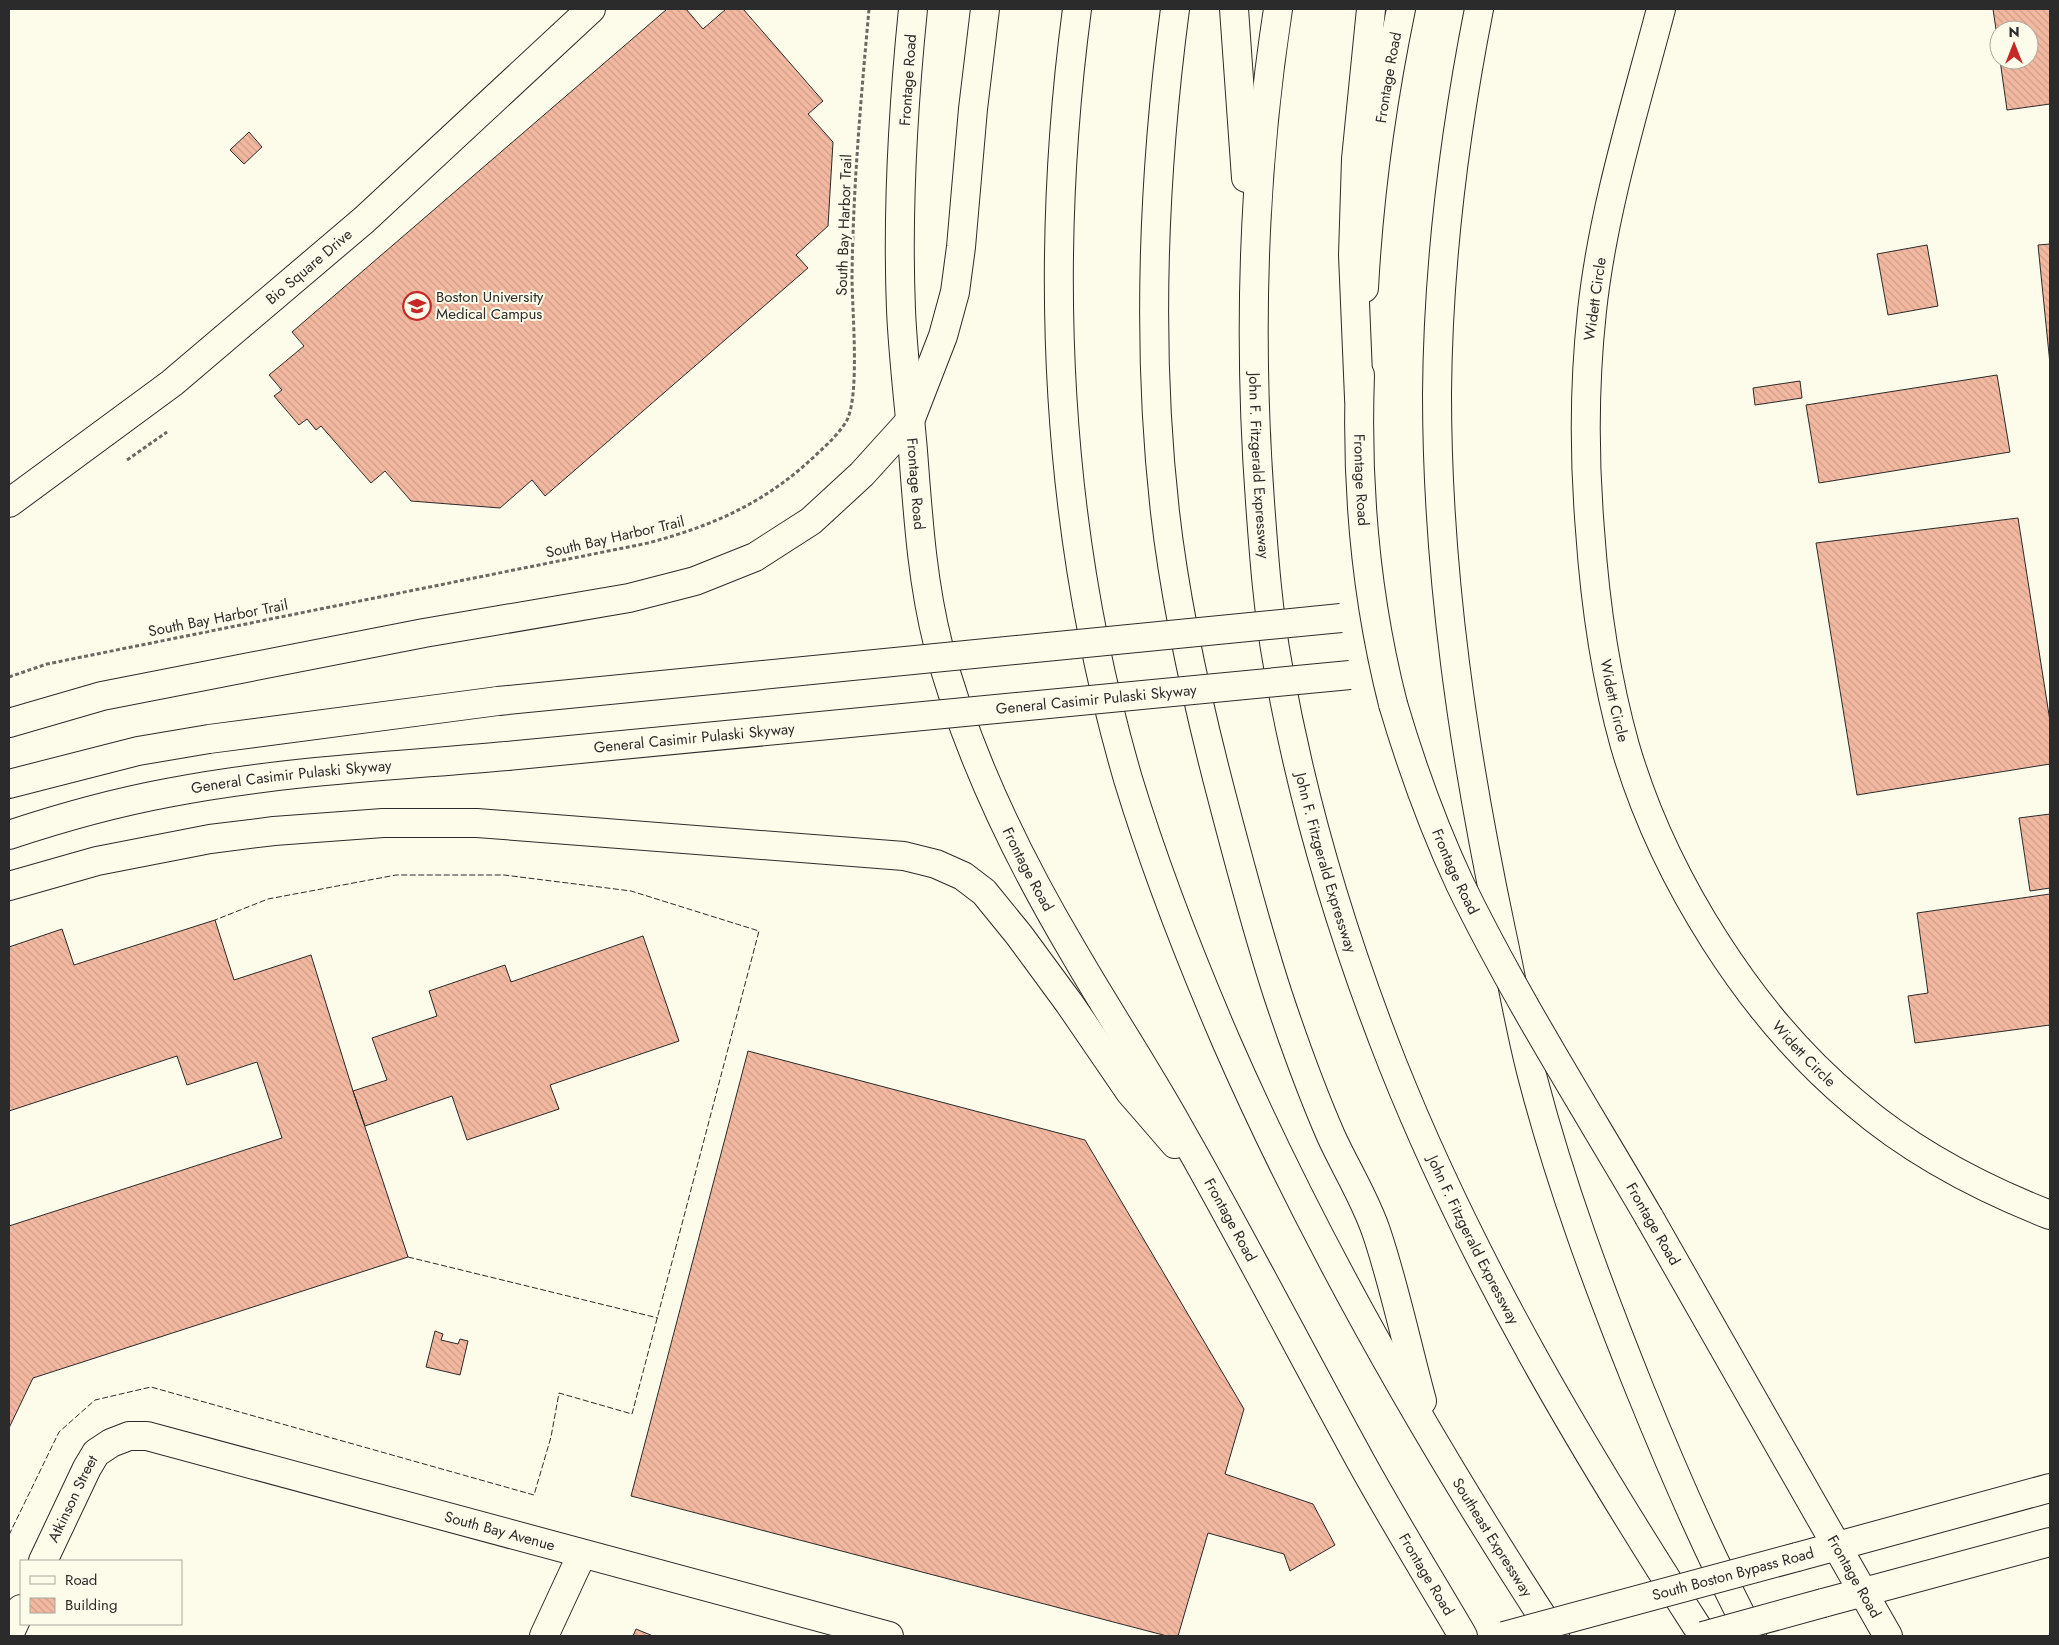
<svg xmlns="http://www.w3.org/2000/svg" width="2059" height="1645" font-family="Jost,sans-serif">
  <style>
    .building { fill: url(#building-back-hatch); stroke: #2b2b2b }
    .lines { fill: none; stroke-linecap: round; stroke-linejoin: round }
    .street-casing { stroke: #2b2b2b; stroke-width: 30 }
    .primary-casing { stroke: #2b2b2b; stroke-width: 30 }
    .highway-casing { stroke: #2b2b2b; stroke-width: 30 }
    .path { stroke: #6a6964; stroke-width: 3; stroke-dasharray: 4 2.5; stroke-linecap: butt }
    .street { stroke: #fdfbea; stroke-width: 28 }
    .primary { stroke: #fdfbea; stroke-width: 28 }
    .highway { stroke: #fdfbea; stroke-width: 28 }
    .primary-bridge-casing { stroke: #2b2b2b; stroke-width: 30; stroke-linecap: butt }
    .primary-bridge { stroke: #fdfbea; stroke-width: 28 }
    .fence { stroke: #2b2b2b; stroke-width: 1; stroke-dasharray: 6 2.5; stroke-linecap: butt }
    .labels { text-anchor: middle; stroke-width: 4; stroke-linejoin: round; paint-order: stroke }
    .street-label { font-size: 15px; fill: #2b2b2b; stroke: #fdfbea }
    .poi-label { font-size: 15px; fill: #2b2b2b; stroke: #fdfbea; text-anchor: start }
  </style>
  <defs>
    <pattern id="building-back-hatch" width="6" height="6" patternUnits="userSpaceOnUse" patternTransform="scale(1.25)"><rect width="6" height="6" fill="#f2b8a0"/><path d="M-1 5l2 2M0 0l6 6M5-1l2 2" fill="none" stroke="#d09e8a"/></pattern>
  </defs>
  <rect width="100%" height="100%" fill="#fdfbea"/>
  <path class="building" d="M 667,9 L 686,9 L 703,29 L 726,9 L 743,9 L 823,101 L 808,114 L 833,142 L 828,226 L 796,255 L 808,268 L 545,496 L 532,480 L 500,508 L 411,501 L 385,471 L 371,483 L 321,426 L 316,430 L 307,419 L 299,425 L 274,396 L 282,390 L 269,375 L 304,346 L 292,332 Z
    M 1993,9 L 2050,9 L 2050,104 L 2007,110 L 2000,60 L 2029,60 L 2029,30 L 1999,30 L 1999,50 Z
    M 249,132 L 262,147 L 244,164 L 230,150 Z
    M 2050,244 L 2050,364 L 2038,245 Z
    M 1927,245 L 1938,306 L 1888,315 L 1877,254 Z
    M 1997,375 L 2010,452 L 1819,483 L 1806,405 Z
    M 1800,381 L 1802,398 L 1755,405 L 1753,388 Z
    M 2018,518 L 2050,721 L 2050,764 L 1857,795 L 1816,543 Z
    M 2050,814 L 2050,888 L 2030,891 L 2019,818 Z
    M 2050,894 L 2050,1025 L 1915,1043 L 1908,996 L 1928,993 L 1917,913 Z
    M 215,920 L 234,980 L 311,955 L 353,1091 L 408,1257 L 33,1378 L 9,1428 L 9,1226 L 282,1138 L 257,1062 L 187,1085 L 177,1056 L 9,1111 L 9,947 L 62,929 L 74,965 Z
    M 643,936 L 679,1041 L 550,1085 L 559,1109 L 467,1140 L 452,1096 L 365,1126 L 353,1091 L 387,1080 L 372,1038 L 437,1016 L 429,991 L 505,965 L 511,982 Z
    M 748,1051 L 1085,1140 L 1244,1409 L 1225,1474 L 1313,1504 L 1335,1545 L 1290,1571 L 1284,1554 L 1208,1533 L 1178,1636 L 1167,1636 L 631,1496 Z
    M 435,1331 L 443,1334 L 441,1340 L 458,1344 L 460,1339 L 468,1341 L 460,1375 L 426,1367 Z
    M 636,1629 L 653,1636 L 633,1636 Z"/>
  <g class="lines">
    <defs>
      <g id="street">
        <path id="s1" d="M 1661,9 C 1635,108 1603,209 1592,311 C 1584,384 1584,457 1590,530 C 1595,603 1605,675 1625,746 C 1663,876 1750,1016 1855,1103 C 1912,1152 1981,1188 2050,1215"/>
        <path id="s2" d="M 9,503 L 172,383 L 364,220 L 591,9"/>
        <path id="s3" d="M 43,1561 L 87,1468 L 96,1453 L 111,1443 L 129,1436 L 147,1436 L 889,1636"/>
        <path d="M 9,1635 L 21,1609"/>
        <path d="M 544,1636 L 582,1554"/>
      </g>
      <g id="primary">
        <path id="s4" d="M 913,9 C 903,108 897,210 901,310 C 903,357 909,404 913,451 C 918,515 922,581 938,644 C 966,752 1016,855 1073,951 C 1107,1010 1145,1067 1178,1126 C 1241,1236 1299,1349 1360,1460 C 1393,1520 1429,1578 1463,1636"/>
        <path id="s5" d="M 1364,288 C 1369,194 1382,101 1401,9"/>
        <path id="s6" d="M 1360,375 C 1356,485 1366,598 1393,704"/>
        <path d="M 9,723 L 102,696 L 424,633 L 629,598 L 695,581 L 755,557 L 811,521 L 862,474 L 910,421"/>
        <path d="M 9,784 L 138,751 L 209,739 L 498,701"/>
        <path id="s7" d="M 9,835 C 60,818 114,803 167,793 C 279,771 394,766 507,756"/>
        <path d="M 9,886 L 97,861 L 210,839 L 274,831 L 383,823 L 477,823 L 904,856 L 936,864 L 963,876 L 984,892 L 1019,935 L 1069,1003 L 1130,1092 L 1175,1144"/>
        <path id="s8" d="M 1649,1217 L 1888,1636"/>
        <path d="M 1797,1557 L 2050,1488"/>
        <path d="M 1823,1603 L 2050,1542"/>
      </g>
      <g id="highway">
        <path id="s9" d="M 1077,9 C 1043,266 1055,529 1128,779 C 1155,868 1189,955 1226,1041 C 1317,1249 1431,1446 1555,1636"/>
        <path d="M 1175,9 C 1153,176 1146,344 1165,512 C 1176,609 1198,706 1223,801 C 1240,866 1257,931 1278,995 C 1294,1043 1311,1090 1331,1136 C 1346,1169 1366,1200 1377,1234 C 1395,1288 1407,1346 1422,1401"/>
        <path d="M 1234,9 L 1246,178"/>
        <path id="s10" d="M 1278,9 C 1253,171 1248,338 1260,502 C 1264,557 1268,612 1278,666 C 1302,802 1342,936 1393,1065 C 1474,1268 1585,1453 1703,1636"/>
        <path d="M 1479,9 C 1454,136 1438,264 1437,394 C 1437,575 1464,754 1501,930 C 1512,980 1520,1030 1533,1079 C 1561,1186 1599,1288 1640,1390 C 1674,1474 1710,1557 1752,1636"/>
        <path d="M 1359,398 L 1353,255 L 1356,159 L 1371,9"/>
        <path d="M 910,421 L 943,336 L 955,292 L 961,247 L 973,109 L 985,9"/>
      </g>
    </defs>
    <use href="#street" class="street-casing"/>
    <use href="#primary" class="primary-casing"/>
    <use href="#highway" class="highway-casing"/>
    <path class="path" d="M 127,460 L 167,432
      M 9,677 L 47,664 L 648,543 C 716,525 769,501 820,451 C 829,443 841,431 847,420 C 860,393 852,310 852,277 C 853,188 861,98 869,9"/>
    <use href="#street" class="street"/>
    <use href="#primary" class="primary"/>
    <use href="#highway" class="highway"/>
    <defs>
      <g id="primary-bridge">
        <path d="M 498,701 L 1341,618"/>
        <path id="s11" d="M 1393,704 C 1411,765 1433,826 1460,884 C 1516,999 1585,1107 1649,1217"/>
        <path id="s12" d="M 507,756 L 1350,675"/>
        <path d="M 1504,1636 L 1797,1557"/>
        <path d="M 1703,1636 L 1823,1603"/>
      </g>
    </defs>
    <use href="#primary-bridge" class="primary-bridge-casing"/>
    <use href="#primary-bridge" class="primary-bridge"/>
    <path class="fence" d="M 408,1257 L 658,1318
      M 9,1535 L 59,1432 L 95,1400 L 151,1387 L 534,1495 L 551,1437 L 559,1393 L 632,1414 L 759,931 L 631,891 L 504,875 L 396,875 L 268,899 L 215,920"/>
  </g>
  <defs>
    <symbol id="university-ring" viewBox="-11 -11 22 22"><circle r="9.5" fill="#fdfbea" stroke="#c62828" stroke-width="1.5"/><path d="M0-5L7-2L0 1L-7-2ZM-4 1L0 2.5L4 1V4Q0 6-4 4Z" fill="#c62828"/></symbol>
  </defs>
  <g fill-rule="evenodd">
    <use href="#university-ring" x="401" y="290" width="32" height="32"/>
  </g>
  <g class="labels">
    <g class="street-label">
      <text dy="5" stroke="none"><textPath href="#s5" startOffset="212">Frontage Road</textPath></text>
      <text transform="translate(908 80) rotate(-86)" y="5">Frontage Road</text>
      <text transform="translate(844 225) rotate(-88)" y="5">South Bay Harbor Trail</text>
      <text dy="5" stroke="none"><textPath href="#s2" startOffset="382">Bio Square Drive</textPath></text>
      <text transform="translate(1595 299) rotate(-82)" y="5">Widett Circle</text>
      <text dy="5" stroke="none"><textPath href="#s10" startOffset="458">John F. Fitzgerald Expressway</textPath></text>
      <text dy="5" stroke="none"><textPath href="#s6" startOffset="105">Frontage Road</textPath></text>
      <text dy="5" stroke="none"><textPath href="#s4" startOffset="476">Frontage Road</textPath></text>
      <text transform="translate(615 537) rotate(-13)" y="5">South Bay Harbor Trail</text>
      <text transform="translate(218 618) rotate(-11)" y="5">South Bay Harbor Trail</text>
      <text dy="5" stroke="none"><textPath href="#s12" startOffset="592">General Casimir Pulaski Skyway</textPath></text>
      <text dy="5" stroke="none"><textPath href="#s1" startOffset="702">Widett Circle</textPath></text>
      <text dy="5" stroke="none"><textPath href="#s12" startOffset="188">General Casimir Pulaski Skyway</textPath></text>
      <text dy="5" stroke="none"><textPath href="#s7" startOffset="289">General Casimir Pulaski Skyway</textPath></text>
      <text dy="5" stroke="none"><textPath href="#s10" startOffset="862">John F. Fitzgerald Expressway</textPath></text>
      <text dy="5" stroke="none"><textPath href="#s4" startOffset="881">Frontage Road</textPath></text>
      <text dy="5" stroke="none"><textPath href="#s11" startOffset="179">Frontage Road</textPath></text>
      <text dy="5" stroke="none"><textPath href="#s1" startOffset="1108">Widett Circle</textPath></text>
      <text dy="5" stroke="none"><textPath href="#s4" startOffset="1286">Frontage Road</textPath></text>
      <text transform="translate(1653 1224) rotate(60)" y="5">Frontage Road</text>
      <text dy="5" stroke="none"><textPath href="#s10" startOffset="1268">John F. Fitzgerald Expressway</textPath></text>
      <text dy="5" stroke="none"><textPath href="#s3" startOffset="69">Atkinson Street</textPath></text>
      <text dy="5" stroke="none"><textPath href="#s3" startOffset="541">South Bay Avenue</textPath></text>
      <text dy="5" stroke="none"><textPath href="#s9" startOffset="1621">Southeast Expressway</textPath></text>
      <text transform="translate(1733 1574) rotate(-15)" y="5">South Boston Bypass Road</text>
      <text dy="5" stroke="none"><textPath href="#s4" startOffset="1691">Frontage Road</textPath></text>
      <text dy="5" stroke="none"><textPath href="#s8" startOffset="414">Frontage Road</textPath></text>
    </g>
    <g class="poi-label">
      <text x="436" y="302">Boston University<tspan x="436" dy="17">Medical Campus</tspan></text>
    </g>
  </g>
  <rect width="2059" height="1645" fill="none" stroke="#2b2b2b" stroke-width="20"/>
  <rect x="20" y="1560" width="162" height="65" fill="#fdfbea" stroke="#a9a89e"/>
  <rect x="30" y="1576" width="25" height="8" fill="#fdfbea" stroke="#a9a89e"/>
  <text x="65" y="1585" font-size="15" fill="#2b2b2b">Road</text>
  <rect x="30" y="1598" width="25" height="15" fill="url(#building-back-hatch)" stroke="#a9a89e"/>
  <text x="65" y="1610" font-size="15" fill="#2b2b2b">Building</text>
  <g transform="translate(2014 45)"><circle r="24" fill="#fdfbea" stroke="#a9a89e"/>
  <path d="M0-4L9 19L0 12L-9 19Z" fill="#c62828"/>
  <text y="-8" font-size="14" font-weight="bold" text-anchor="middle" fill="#2b2b2b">N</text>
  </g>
</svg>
